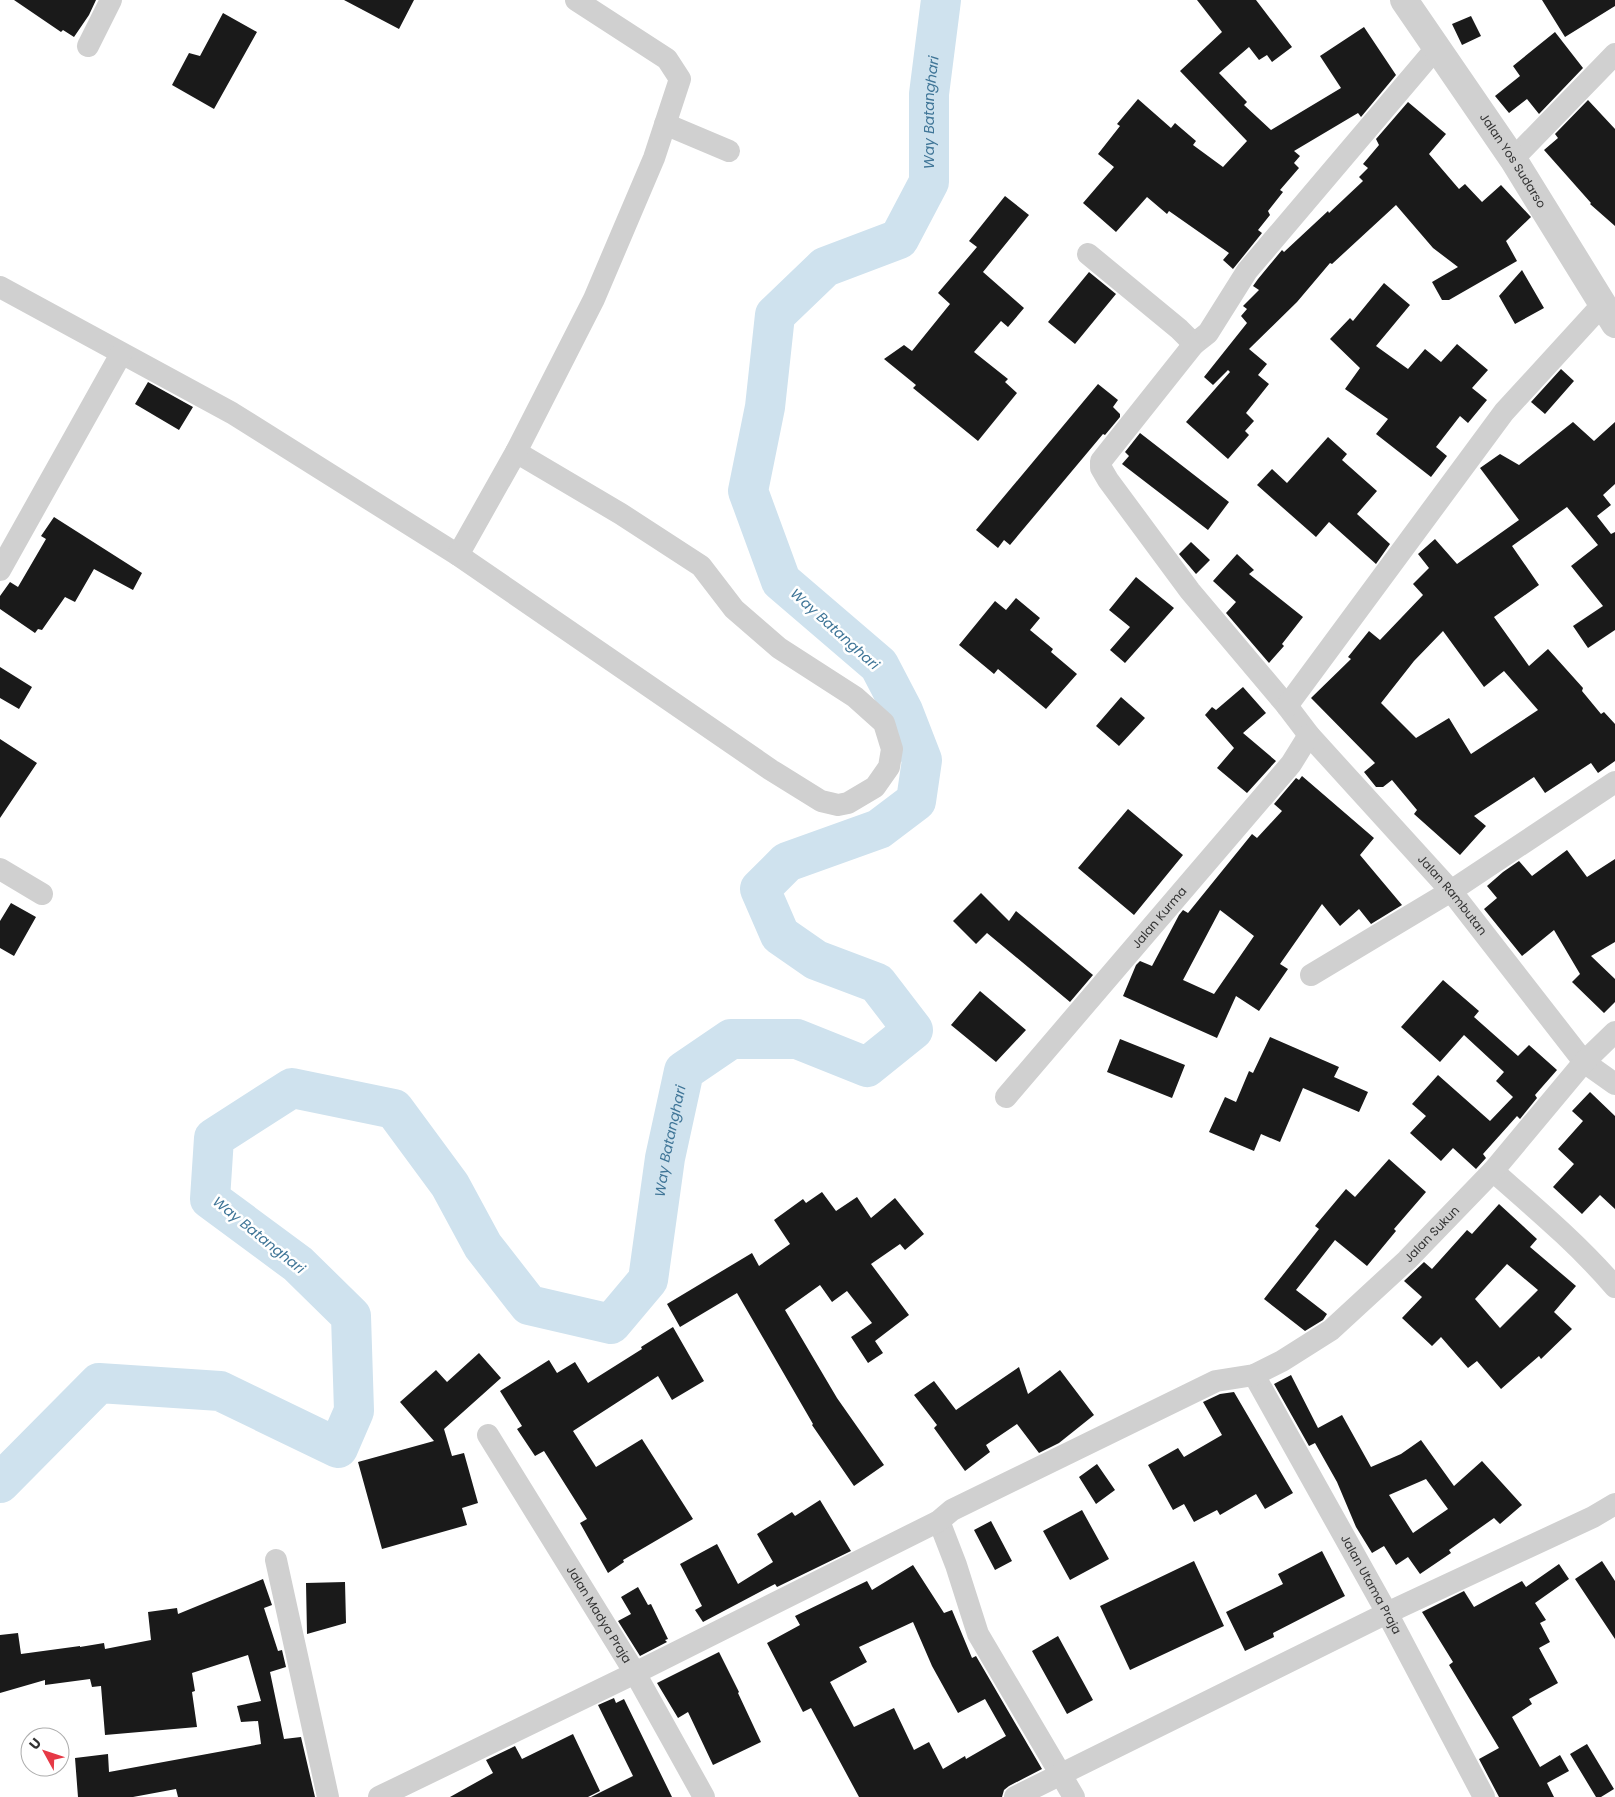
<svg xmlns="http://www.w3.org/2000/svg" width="1615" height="1797" font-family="Poppins,sans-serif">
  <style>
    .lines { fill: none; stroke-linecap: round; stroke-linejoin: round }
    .river { stroke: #cfe2ee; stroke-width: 40 }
    .building { fill: #1a1a1a; fill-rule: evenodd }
    .minor { stroke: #d0d0d0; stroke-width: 22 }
    .tertiary { stroke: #d0d0d0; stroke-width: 28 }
    .labels { text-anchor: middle; stroke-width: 5; stroke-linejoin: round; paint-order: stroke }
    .street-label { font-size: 12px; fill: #333; stroke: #fff }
    .water-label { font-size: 14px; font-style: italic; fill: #3f7597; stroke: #fff }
  </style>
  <rect width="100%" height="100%" fill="#fff"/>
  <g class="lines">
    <path class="river" id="s1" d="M 0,1483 L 99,1383 L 220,1391 L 338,1448 L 354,1411 L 351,1316 L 298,1264 L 210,1199 L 214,1138 L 292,1088 L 394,1109 L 450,1185 L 483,1246 L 529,1305 L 611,1324 L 648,1280 L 665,1158 L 684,1071 L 731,1039 L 797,1039 L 867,1067 L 913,1030 L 877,983 L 816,960 L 780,935 L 760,889 L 787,862 L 879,829 L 916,801 L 922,760 L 903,711 L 879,665 L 781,581 L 748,491 L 765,407 L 775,315 L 825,267 L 899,239 L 929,182 L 929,94 L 941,0"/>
  </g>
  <path class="building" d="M 14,0 L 96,0 L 89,15 L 74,37 L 63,30 L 61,32 Z
    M 344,0 L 414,0 L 399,29 Z
    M 1197,0 L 1256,0 L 1292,47 L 1272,62 L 1267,55 L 1259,60 L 1249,47 L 1219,73 L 1247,102 L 1244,105 L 1271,130 L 1341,88 L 1320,56 L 1364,27 L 1396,75 L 1361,117 L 1358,113 L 1294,151 L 1300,156 L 1294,163 L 1299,168 L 1280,190 L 1283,192 L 1268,211 L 1270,215 L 1258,230 L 1262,233 L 1233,269 L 1223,260 L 1229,253 L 1169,211 L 1167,214 L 1147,197 L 1116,232 L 1083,203 L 1114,167 L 1098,154 L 1120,126 L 1117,124 L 1138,99 L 1171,128 L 1175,123 L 1196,141 L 1193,145 L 1223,167 L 1247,141 L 1180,71 L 1222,32 Z
    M 1542,0 L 1615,0 L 1615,6 L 1565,37 Z
    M 223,13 L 257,32 L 214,109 L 172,85 L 189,53 L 200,56 Z
    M 1471,16 L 1481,36 L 1462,45 L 1452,24 Z
    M 1555,32 L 1583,68 L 1539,114 L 1527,99 L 1509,113 L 1495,96 L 1520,76 L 1513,66 Z
    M 1588,100 L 1615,129 L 1615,226 L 1590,204 L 1591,203 L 1544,150 L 1558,138 L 1555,134 Z
    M 1408,102 L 1446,134 L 1429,154 L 1459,189 L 1465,184 L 1482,202 L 1501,185 L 1530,216 L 1531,217 L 1506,241 L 1517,261 L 1449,300 L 1442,300 L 1432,282 L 1458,267 L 1433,248 L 1396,205 L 1332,264 L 1330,263 L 1297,302 L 1249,349 L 1267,364 L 1258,375 L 1269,384 L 1246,413 L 1254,421 L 1245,431 L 1249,435 L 1228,459 L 1186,422 L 1230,372 L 1228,370 L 1213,385 L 1204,377 L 1247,323 L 1241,316 L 1247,309 L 1243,306 L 1259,290 L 1253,286 L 1258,279 L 1282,250 L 1284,252 L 1328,211 L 1329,213 L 1363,181 L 1359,177 L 1368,168 L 1363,164 L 1379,145 L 1376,139 Z
    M 1005,196 L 1029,215 L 983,272 L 1024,308 L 1008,327 L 1001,321 L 974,352 L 1008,379 L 1005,382 L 1017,393 L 978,441 L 913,388 L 916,385 L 884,359 L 904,345 L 912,351 L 950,304 L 938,293 L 977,247 L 969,241 Z
    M 1522,270 L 1544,308 L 1515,324 L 1499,296 Z
    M 1089,272 L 1116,294 L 1075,344 L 1048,322 Z
    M 1384,283 L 1410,305 L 1376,346 L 1408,369 L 1425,349 L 1441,362 L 1457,344 L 1488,370 L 1472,388 L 1487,400 L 1468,423 L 1460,416 L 1436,447 L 1447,456 L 1431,477 L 1376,434 L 1388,419 L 1345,389 L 1360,368 L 1330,339 L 1350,318 L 1353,321 Z
    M 1561,369 L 1574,381 L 1545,414 L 1531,402 Z
    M 148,382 L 193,407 L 179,430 L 135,404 Z
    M 1098,384 L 1118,400 L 1113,407 L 1120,414 L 1120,417 L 1105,435 L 1103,434 L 1010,545 L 1004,540 L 998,548 L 976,530 Z
    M 1573,422 L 1594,441 L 1615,422 L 1615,484 L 1603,495 L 1611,505 L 1597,516 L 1611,534 L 1615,532 L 1615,630 L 1588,648 L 1573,626 L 1603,606 L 1571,566 L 1598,545 L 1567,507 L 1512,546 L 1539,585 L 1494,617 L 1529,666 L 1548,649 L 1583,688 L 1582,691 L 1601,714 L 1604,712 L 1615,724 L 1615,761 L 1598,773 L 1591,763 L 1545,793 L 1534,777 L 1474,816 L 1486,826 L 1460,855 L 1414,814 L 1417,810 L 1392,780 L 1383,787 L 1376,787 L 1364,772 L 1375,763 L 1311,698 L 1351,659 L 1348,657 L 1369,631 L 1380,640 L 1423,595 L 1413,584 L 1429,568 L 1418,554 L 1435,539 L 1457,564 L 1519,520 L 1480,468 L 1500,454 L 1519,465 ZM 1443,631 L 1484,687 L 1504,671 L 1538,710 L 1471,754 L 1449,718 L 1416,738 L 1381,703 L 1414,661 Z
    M 1140,433 L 1229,502 L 1208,530 L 1122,464 L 1129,456 L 1125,452 Z
    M 1328,437 L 1347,454 L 1342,460 L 1377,491 L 1357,514 L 1390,544 L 1376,564 L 1329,522 L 1316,537 L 1257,485 L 1272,469 L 1287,483 Z
    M 54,517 L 142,573 L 133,590 L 94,569 L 75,602 L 65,597 L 42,630 L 38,629 L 35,633 L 0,609 L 0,596 L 10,582 L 18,587 L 46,539 L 41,536 Z
    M 1191,542 L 1210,560 L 1196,574 L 1179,554 Z
    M 1237,554 L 1254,570 L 1249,574 L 1303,617 L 1282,644 L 1284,646 L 1269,663 L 1226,613 L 1236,602 L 1213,581 Z
    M 1136,577 L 1174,608 L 1125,663 L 1110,650 L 1130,627 L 1109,610 Z
    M 1016,598 L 1040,618 L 1030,630 L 1053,649 L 1051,652 L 1077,674 L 1046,709 L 998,669 L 994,674 L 959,645 L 995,601 L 1006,610 Z
    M 0,667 L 32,687 L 19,709 L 0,698 Z
    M 1243,687 L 1266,713 L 1243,733 L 1276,761 L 1247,793 L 1217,768 L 1234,748 L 1205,715 L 1212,707 L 1216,710 Z
    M 1121,697 L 1145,718 L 1119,746 L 1096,726 Z
    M 0,739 L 37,763 L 0,818 Z
    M 1302,776 L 1374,838 L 1360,855 L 1402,905 L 1371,924 L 1359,909 L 1340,926 L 1322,904 L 1280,964 L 1288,969 L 1259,1011 L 1236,996 L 1217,1038 L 1123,996 L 1136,965 L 1140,961 L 1152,966 L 1179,915 L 1183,910 L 1188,913 L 1252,834 L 1257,838 L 1282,811 L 1274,804 L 1296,778 L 1299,780 ZM 1220,910 L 1254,936 L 1214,994 L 1183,980 Z
    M 1128,809 L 1183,855 L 1134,915 L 1078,868 Z
    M 1567,850 L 1587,877 L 1615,859 L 1615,942 L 1591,956 L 1615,979 L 1615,1002 L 1604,1013 L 1572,982 L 1580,974 L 1554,930 L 1522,956 L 1484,909 L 1497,898 L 1487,886 L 1503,872 L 1519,861 L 1532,876 Z
    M 981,893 L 1009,921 L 1016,911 L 1093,975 L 1070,1002 L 987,933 L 976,944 L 953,921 Z
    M 11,903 L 36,917 L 14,956 L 0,948 L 0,921 Z
    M 1443,980 L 1479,1011 L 1474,1017 L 1518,1056 L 1529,1045 L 1557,1070 L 1535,1095 L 1537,1098 L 1520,1119 L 1517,1116 L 1483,1154 L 1486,1158 L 1476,1169 L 1453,1148 L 1441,1161 L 1410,1133 L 1426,1116 L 1412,1104 L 1438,1075 L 1490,1121 L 1513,1097 L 1496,1081 L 1504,1072 L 1464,1035 L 1440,1062 L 1401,1027 Z
    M 980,991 L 1026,1030 L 996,1062 L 951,1025 Z
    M 1270,1037 L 1339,1067 L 1334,1077 L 1368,1092 L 1359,1112 L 1303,1088 L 1280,1142 L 1261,1134 L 1254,1151 L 1209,1132 L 1225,1097 L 1236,1102 L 1249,1071 L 1253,1073 Z
    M 1120,1039 L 1185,1065 L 1172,1098 L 1107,1072 Z
    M 1590,1092 L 1615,1116 L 1615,1209 L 1600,1195 L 1582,1214 L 1553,1187 L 1574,1164 L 1558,1149 L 1583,1121 L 1572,1111 Z
    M 1389,1159 L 1426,1192 L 1394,1229 L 1396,1231 L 1367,1266 L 1335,1240 L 1296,1290 L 1327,1314 L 1323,1320 L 1305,1331 L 1264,1299 L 1319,1229 L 1315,1226 L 1346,1189 L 1355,1197 Z
    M 822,1192 L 836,1211 L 857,1197 L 871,1218 L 895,1198 L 924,1234 L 905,1250 L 900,1244 L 871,1264 L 909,1315 L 875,1341 L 883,1353 L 868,1363 L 851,1337 L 872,1323 L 847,1291 L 832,1302 L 820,1285 L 785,1310 L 837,1398 L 884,1465 L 854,1486 L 812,1425 L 813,1424 L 737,1293 L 680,1327 L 667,1304 L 752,1253 L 759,1266 L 790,1244 L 774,1220 L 803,1199 L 806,1203 Z
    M 1499,1204 L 1537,1239 L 1530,1247 L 1576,1286 L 1554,1312 L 1572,1329 L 1541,1359 L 1539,1356 L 1501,1389 L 1477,1361 L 1468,1368 L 1441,1337 L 1432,1346 L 1402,1318 L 1422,1297 L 1404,1281 L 1424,1262 L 1432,1269 L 1467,1230 L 1472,1234 ZM 1507,1264 L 1538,1290 L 1500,1328 L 1475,1299 Z
    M 673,1327 L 704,1381 L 672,1400 L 658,1376 L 573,1431 L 596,1467 L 642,1439 L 693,1519 L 623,1560 L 624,1562 L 608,1573 L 580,1523 L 587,1519 L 544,1451 L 535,1456 L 517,1429 L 522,1426 L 500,1391 L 549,1360 L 557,1373 L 575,1362 L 588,1383 L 642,1349 L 641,1347 Z
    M 479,1353 L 501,1378 L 444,1429 L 452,1456 L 464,1453 L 478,1503 L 462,1508 L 467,1525 L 382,1549 L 358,1462 L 434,1441 L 400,1402 L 436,1370 L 447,1382 Z
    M 1019,1367 L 1028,1394 L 1060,1370 L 1094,1415 L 1059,1443 L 1039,1453 L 1017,1424 L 986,1445 L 990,1452 L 965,1471 L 934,1428 L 937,1425 L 914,1395 L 934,1381 L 956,1410 Z
    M 1291,1375 L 1318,1428 L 1342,1415 L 1371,1467 L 1401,1454 L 1421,1440 L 1454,1486 L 1482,1461 L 1522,1505 L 1500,1524 L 1494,1518 L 1449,1550 L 1451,1553 L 1420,1574 L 1408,1557 L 1396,1565 L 1384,1546 L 1372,1553 L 1356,1527 L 1337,1482 L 1315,1443 L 1309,1446 L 1274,1384 ZM 1426,1479 L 1448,1509 L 1413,1533 L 1389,1495 Z
    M 1234,1392 L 1293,1493 L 1265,1509 L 1256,1494 L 1220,1515 L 1217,1510 L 1194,1522 L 1184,1504 L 1173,1510 L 1148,1465 L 1178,1448 L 1184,1457 L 1222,1435 L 1203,1402 L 1220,1394 Z
    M 1097,1464 L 1115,1490 L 1096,1504 L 1079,1477 Z
    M 820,1500 L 851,1551 L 777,1587 L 775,1584 L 703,1622 L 695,1610 L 702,1606 L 680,1564 L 717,1544 L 738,1584 L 773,1562 L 757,1534 L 792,1512 L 795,1516 Z
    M 1082,1510 L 1109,1559 L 1070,1580 L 1043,1531 Z
    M 991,1521 L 1012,1561 L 995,1570 L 974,1530 Z
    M 1322,1551 L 1345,1596 L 1273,1633 L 1274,1637 L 1245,1651 L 1226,1612 L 1283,1584 L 1278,1574 Z
    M 1194,1561 L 1224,1626 L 1130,1670 L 1100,1606 Z
    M 1602,1561 L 1615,1581 L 1615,1639 L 1575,1579 Z
    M 1559,1564 L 1569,1579 L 1535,1603 L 1546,1620 L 1540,1623 L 1550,1642 L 1539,1648 L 1558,1683 L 1529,1699 L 1532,1704 L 1512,1717 L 1540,1767 L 1560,1755 L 1569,1771 L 1547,1783 L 1554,1797 L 1499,1797 L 1479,1759 L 1499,1748 L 1449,1665 L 1453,1662 L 1422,1612 L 1464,1591 L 1474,1607 L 1522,1581 L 1526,1587 Z
    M 913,1565 L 944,1613 L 952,1610 L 972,1658 L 976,1656 L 1042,1769 L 1009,1786 L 1004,1790 L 1002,1797 L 859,1797 L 811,1708 L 803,1712 L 767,1643 L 800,1625 L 795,1616 L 867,1581 L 872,1590 ZM 913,1622 L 932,1666 L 958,1713 L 985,1699 L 1006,1736 L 966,1759 L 965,1756 L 943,1769 L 929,1742 L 914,1750 L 894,1708 L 854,1727 L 830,1682 L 867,1662 L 859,1647 Z
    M 263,1579 L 272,1605 L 264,1608 L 278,1651 L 282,1650 L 286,1667 L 270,1672 L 284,1739 L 301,1737 L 315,1797 L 178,1797 L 176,1789 L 133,1797 L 78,1797 L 75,1758 L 108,1754 L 109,1772 L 261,1744 L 258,1721 L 241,1722 L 237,1706 L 261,1701 L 248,1655 L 192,1673 L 195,1691 L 192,1692 L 197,1727 L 105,1735 L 101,1686 L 92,1687 L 90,1679 L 45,1685 L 45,1680 L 0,1693 L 0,1635 L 18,1633 L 21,1654 L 80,1646 L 80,1647 L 104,1643 L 105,1649 L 151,1640 L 148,1612 L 177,1608 L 178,1614 Z
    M 345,1582 L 346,1623 L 307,1634 L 306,1583 Z
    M 638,1587 L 648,1605 L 651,1604 L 668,1639 L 665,1640 L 667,1642 L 640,1656 L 618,1621 L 631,1614 L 621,1597 Z
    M 1058,1636 L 1093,1700 L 1067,1714 L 1032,1651 Z
    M 719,1652 L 739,1692 L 738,1693 L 761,1742 L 713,1765 L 688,1712 L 678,1718 L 657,1683 Z
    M 614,1698 L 616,1703 L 624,1699 L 672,1797 L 591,1797 L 633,1776 L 598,1705 Z
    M 573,1734 L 600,1791 L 588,1797 L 450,1797 L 493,1773 L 486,1760 L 515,1746 L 522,1759 Z
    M 1587,1744 L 1614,1789 L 1601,1797 L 1596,1797 L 1570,1754 Z"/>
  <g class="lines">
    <g class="minor">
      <path d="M 88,46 L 111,0"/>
      <path d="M 665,124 L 729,151"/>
      <path d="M 1513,159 L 1615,54"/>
      <path d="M 1088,254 L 1179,329 L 1194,344 L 1208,333 L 1247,271 L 1437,47"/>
      <path d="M 0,287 L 232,413 L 458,555 L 771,770 L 821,801 L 838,805 L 848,803 L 875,787 L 889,767 L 892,749 L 884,723 L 855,697 L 779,648 L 734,609 L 701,566 L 621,514 L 516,452"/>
      <path id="s2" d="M 1194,344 L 1101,461 L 1101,468 L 1108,480 L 1190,591 L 1287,706 L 1309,735 L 1451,891 L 1584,1062 L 1615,1084"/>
      <path d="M 458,555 L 516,452 L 594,299 L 654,158 L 680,79 L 667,59 L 576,0"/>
      <path d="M 0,570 L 121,354"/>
      <path d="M 1287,706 L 1504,412 L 1602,305"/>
      <path d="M 0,869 L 42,894"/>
      <path d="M 1311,975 L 1451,891 L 1615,782"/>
      <path id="s3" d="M 1006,1097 L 1291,764 L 1309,735"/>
      <path d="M 1493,1171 C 1535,1208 1578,1244 1615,1287"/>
      <path id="s4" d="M 1254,1375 L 1387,1613 L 1484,1797"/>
      <path id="s5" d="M 488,1435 L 635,1673 L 704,1797"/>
      <path d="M 939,1521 L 956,1565 L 978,1634 L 1074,1797"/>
      <path d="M 276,1560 L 328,1797"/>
      <path id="s6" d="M 379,1797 L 635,1673 L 939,1521 L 952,1510 L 1216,1381 L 1254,1375 L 1282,1361 L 1331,1330 L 1407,1260 L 1493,1171 L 1584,1062 L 1615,1032"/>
      <path d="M 1015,1797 L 1387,1613 L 1593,1517 L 1615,1504"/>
    </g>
    <path class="tertiary" id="s7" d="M 1404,0 L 1513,159 L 1615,324"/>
  </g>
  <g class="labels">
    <g class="street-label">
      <text dy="4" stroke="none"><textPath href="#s7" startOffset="194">Jalan Yos Sudarso</textPath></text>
      <text dy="4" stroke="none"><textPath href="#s2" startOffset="710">Jalan Rambutan</textPath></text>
      <text dy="4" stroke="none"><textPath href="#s3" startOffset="236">Jalan Kurma</textPath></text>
      <text dy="4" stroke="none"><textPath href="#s6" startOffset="1202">Jalan Sukun</textPath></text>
      <text dy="4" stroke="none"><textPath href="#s4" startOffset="240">Jalan Utama Praja</textPath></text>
      <text dy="4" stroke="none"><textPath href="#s5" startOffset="211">Jalan Madya Praja</textPath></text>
    </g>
    <g class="water-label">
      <text dy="5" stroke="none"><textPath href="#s1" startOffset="3052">Way Batanghari</textPath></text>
      <text transform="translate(835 629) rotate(42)" y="5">Way Batanghari</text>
      <text dy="5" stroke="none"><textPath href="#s1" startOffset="1491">Way Batanghari</textPath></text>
      <text transform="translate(259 1235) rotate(39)" y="5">Way Batanghari</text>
    </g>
  </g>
  <g transform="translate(45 1752) rotate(310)"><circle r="24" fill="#ffffff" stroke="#adadad"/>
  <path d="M0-4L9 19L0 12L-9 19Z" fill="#e63946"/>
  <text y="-8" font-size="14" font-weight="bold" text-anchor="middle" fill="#333333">U</text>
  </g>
</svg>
